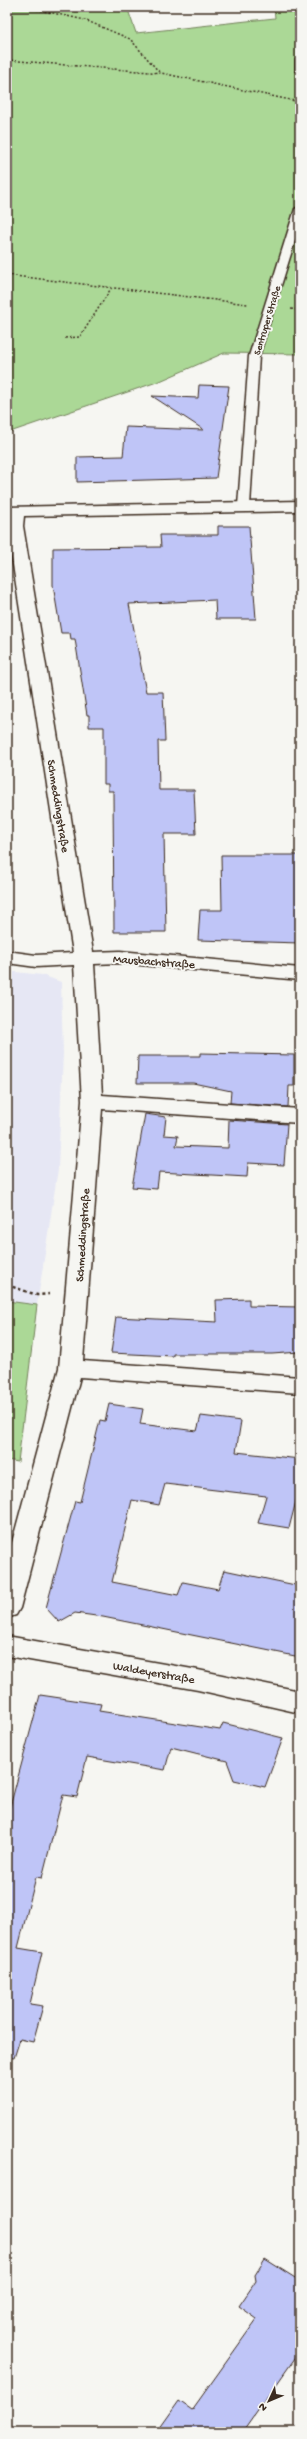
<svg xmlns="http://www.w3.org/2000/svg" width="307" height="2439" font-family="'Gochi Hand',sans-serif">
  <style>
    .built { fill: #e6e7f4 }
    .green { fill: #abd896; stroke: #73815a }
    .building { fill: #bfc5f7; stroke: #3b2a1e }
    .lines { fill: none; stroke-linecap: round; stroke-linejoin: round }
    .lane-casing { stroke: #3b2a1e; stroke-width: 3 }
    .street-casing { stroke: #3b2a1e; stroke-width: 3 }
    .path-far1 { stroke: #3b2a1e; stroke-width: 1.5; stroke-dasharray: 2 2; stroke-linecap: butt }
    .path { stroke: #3b2a1e; stroke-width: 2.5; stroke-dasharray: 3 3; stroke-linecap: butt }
    .lane { fill: #f6f6f2; fill-rule: evenodd }
    .street { fill: #f6f6f2; fill-rule: evenodd }
    .labels { text-anchor: middle; stroke-width: 4; stroke-linejoin: round; paint-order: stroke }
    .far-street-label { font-size: 10px; fill: #3b2a1e; stroke: #f6f6f2 }
    .street-label { font-size: 12px; fill: #3b2a1e; stroke: #f6f6f2 }
  </style>
  <rect width="100%" height="100%" fill="#f6f6f2"/>
  <filter id="ink" filterUnits="userSpaceOnUse"><feTurbulence type="fractalNoise" baseFrequency=".025" numOctaves="2"/><feDisplacementMap in="SourceGraphic" scale="8" xChannelSelector="R" yChannelSelector="G"/><feConvolveMatrix kernelMatrix="1 2 1 2 8 2 1 2 1" color-interpolation-filters="sRGB"/></filter>
  <g filter="url(#ink)">
    <path class="built" d="M 7,971 L 42,975 L 61,982 L 63,1053 L 58,1169 L 37,1305 L 7,1301 Z"/>
    <path class="green" d="M 7,7 L 78,7 L 75,12 L 127,7 L 136,33 L 275,18 L 274,7 L 300,7 L 300,354 L 224,353 L 160,381 L 7,433 Z
      M 7,1301 L 37,1305 L 18,1462 L 7,1460 Z"/>
    <path class="building" d="M 199,385 L 229,386 L 216,478 L 77,482 L 77,457 L 123,456 L 126,427 L 204,430 L 152,396 L 198,398 Z
      M 218,526 L 249,526 L 256,619 L 216,619 L 215,600 L 129,604 L 146,692 L 163,692 L 165,741 L 158,741 L 159,790 L 194,790 L 196,834 L 164,834 L 166,932 L 114,932 L 113,791 L 108,791 L 108,784 L 104,784 L 104,727 L 89,727 L 89,715 L 87,715 L 75,639 L 71,639 L 70,633 L 61,633 L 53,585 L 53,548 L 161,547 L 160,535 L 218,535 Z
      M 221,855 L 300,855 L 300,943 L 198,940 L 200,910 L 222,910 Z
      M 200,1053 L 294,1055 L 294,1086 L 289,1086 L 288,1107 L 230,1103 L 231,1091 L 193,1083 L 137,1083 L 138,1056 L 200,1056 Z
      M 145,1114 L 166,1117 L 164,1135 L 178,1136 L 176,1146 L 228,1148 L 229,1120 L 287,1124 L 284,1165 L 248,1163 L 247,1177 L 159,1172 L 157,1189 L 132,1187 Z
      M 249,1299 L 249,1306 L 300,1307 L 300,1352 L 272,1354 L 173,1354 L 173,1356 L 111,1353 L 116,1317 L 217,1322 L 216,1300 Z
      M 109,1404 L 143,1409 L 140,1424 L 197,1431 L 201,1416 L 241,1421 L 236,1452 L 300,1459 L 300,1486 L 289,1528 L 258,1523 L 266,1496 L 165,1484 L 159,1505 L 132,1500 L 112,1582 L 178,1595 L 183,1582 L 218,1589 L 224,1570 L 300,1586 L 300,1657 L 103,1617 L 75,1613 L 59,1622 L 46,1608 L 75,1501 L 80,1502 L 100,1420 L 105,1421 Z
      M 40,1695 L 101,1704 L 99,1711 L 220,1730 L 223,1723 L 283,1738 L 265,1787 L 234,1780 L 227,1761 L 171,1747 L 165,1770 L 87,1757 L 77,1797 L 63,1795 L 42,1878 L 36,1877 L 18,1948 L 42,1952 L 30,2004 L 43,2006 L 33,2042 L 20,2039 L 14,2058 L 7,2057 L 7,1818 Z
      M 265,2259 L 300,2281 L 300,2351 L 243,2432 L 157,2432 L 179,2401 L 192,2410 L 257,2319 L 239,2306 L 256,2281 L 255,2275 Z"/>
    <g class="lines">
      <defs>
        <path id="lane" d="M 300,57 L 300,74 L 296,71 L 296,60 Z
          M 300,206 L 300,225 L 259,356 L 250,506 L 244,509 L 238,506 L 249,356 L 295,209 Z"/>
        <path id="street" d="M 300,501 L 300,511 L 24,516 L 23,526 L 93,952 L 120,951 L 300,968 L 300,980 L 120,963 L 94,964 L 102,1095 L 300,1109 L 300,1123 L 102,1109 L 83,1361 L 300,1377 L 300,1393 L 80,1377 L 20,1608 L 16,1615 L 7,1618 L 7,1561 L 59,1368 L 82,1101 L 74,965 L 36,967 L 7,963 L 7,951 L 36,955 L 73,953 L 7,526 L 7,507 Z
          M 7,1636 L 198,1670 L 300,1691 L 300,1713 L 198,1690 L 7,1656 Z"/>
      </defs>
      <use href="#lane" class="lane-casing"/>
      <use href="#street" class="street-casing"/>
      <path class="path-far1" d="M 25,7 L 85,20 L 130,39 L 160,73
        M 7,60 L 161,73 L 300,102
        M 7,275 L 248,304
        M 291,309 L 300,310
        M 65,338 L 80,337 L 112,287"/>
      <path class="path" d="M 7,1285 L 37,1295 L 49,1294"/>
      <use href="#lane" class="lane"/>
      <use href="#street" class="street"/>
    </g>
  </g>
  <g class="labels">
    <g class="far-street-label">
      <text transform="translate(266 320) rotate(-73)" y="4">Sentruper Straße</text>
    </g>
    <g class="street-label">
      <text transform="translate(59 806) rotate(81)" y="4">Schmeddingstraße</text>
      <text transform="translate(154 961) rotate(4)" y="4">Mausbachstraße</text>
      <text transform="translate(82 1235) rotate(-86)" y="4">Schmeddingstraße</text>
      <text transform="translate(154 1672) rotate(10)" y="4">Waldeyerstraße</text>
    </g>
  </g>
  <rect width="307" height="2439" fill="none" stroke="#f6f6f2" stroke-width="24"/>
  <rect x="12" y="12" width="283" height="2415" fill="none" stroke="#3b2a1e" stroke-width="1.5" filter="url(#ink)"/>
  <g transform="translate(269 2401) rotate(226)" stroke="#f6f6f2" stroke-width="3" paint-order="stroke">
  <path d="M0-3L7 15L0 10L-7 15Z" fill="#3b2a1e"/>
  <text y="-6" font-size="11" font-weight="bold" text-anchor="middle" fill="#3b2a1e">N</text>
  </g>
</svg>
